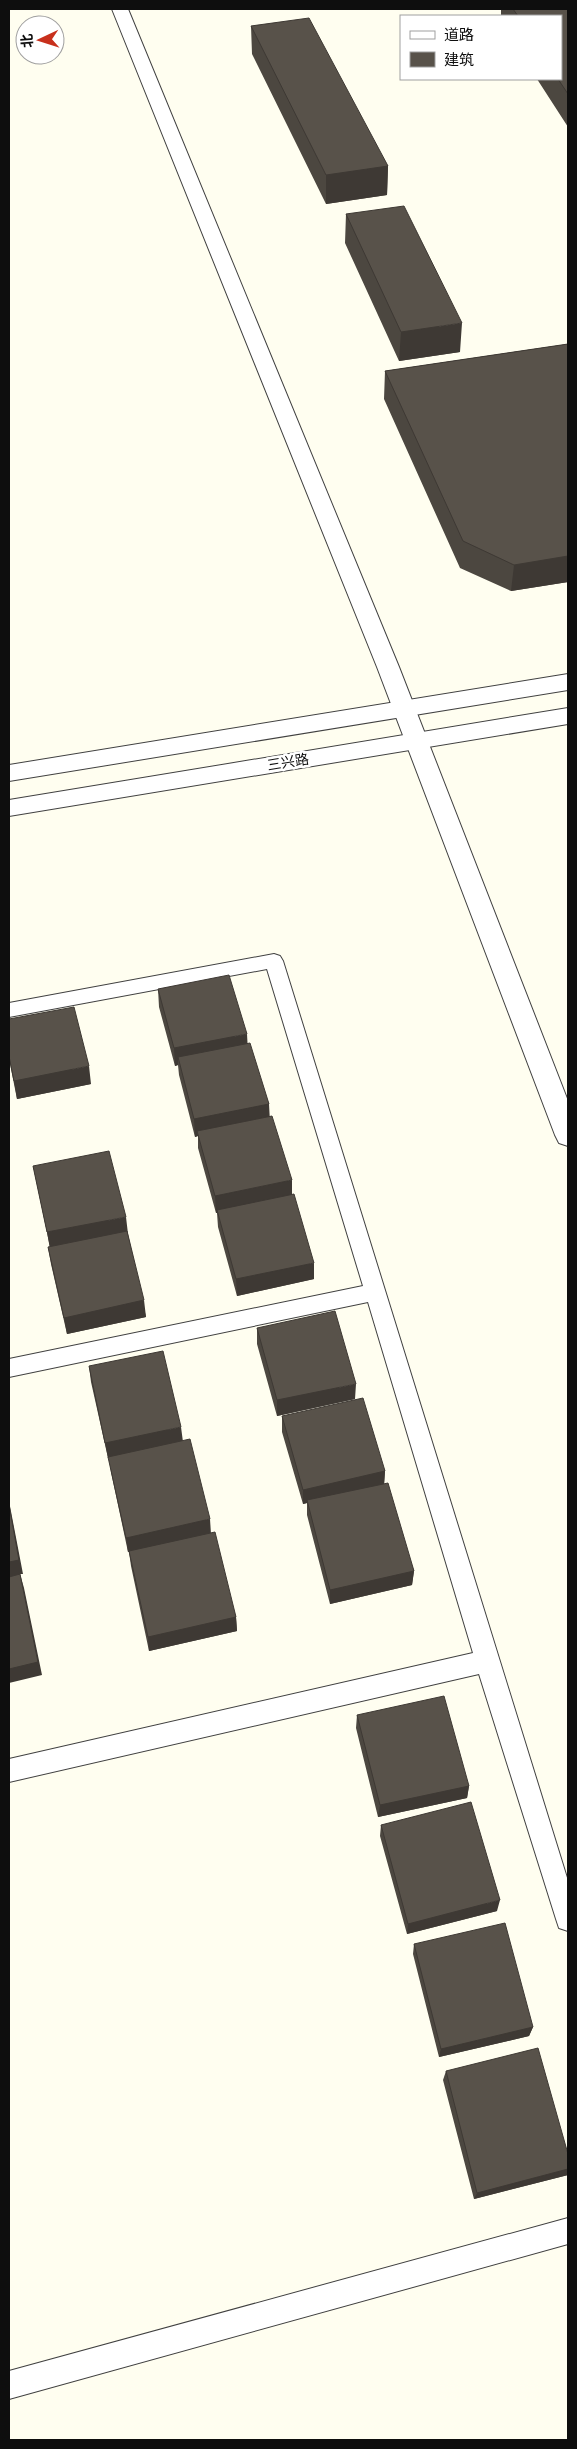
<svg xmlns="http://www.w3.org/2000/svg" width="577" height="2449" font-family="Literata,'Noto Sans SC',serif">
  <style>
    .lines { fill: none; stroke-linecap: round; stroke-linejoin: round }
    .service-casing { stroke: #414141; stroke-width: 2 }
    .minor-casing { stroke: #414141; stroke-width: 2 }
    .tertiary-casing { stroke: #414141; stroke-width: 2 }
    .service { fill: #fff; fill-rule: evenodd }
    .minor { fill: #fff; fill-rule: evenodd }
    .tertiary { fill: #fff; fill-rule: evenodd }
    .wall { fill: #4c4740 }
    .shaded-wall { fill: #3e3934 }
    .building { fill: #58524a; stroke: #3e3934 }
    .labels { text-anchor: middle; stroke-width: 5; stroke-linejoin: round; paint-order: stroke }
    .street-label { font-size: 14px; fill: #0e0e0e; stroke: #fff }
  </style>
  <rect width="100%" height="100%" fill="#fffef0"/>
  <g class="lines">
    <defs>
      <path id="service" d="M 274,954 L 280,956 L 283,961 L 568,1881 L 568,1931 L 559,1928 L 556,1919 L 479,1674 L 9,1782 L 9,1759 L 473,1653 L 368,1302 L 9,1377 L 9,1359 L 363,1286 L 267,969 L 9,1017 L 9,1003 Z
        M 568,2218 L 568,2244 L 9,2399 L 9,2371 Z"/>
      <path id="minor" d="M 112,9 L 128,9 L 399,667 L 568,1101 L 568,1146 L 559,1143 L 555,1135 L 377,667 Z"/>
      <path id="tertiary" d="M 568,674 L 568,690 L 9,781 L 9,765 Z
        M 568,708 L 568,724 L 9,816 L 9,800 Z"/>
    </defs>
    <use href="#service" class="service-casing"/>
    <use href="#minor" class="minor-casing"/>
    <use href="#tertiary" class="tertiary-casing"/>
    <use href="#service" class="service"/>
    <use href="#minor" class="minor"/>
    <use href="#tertiary" class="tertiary"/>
  </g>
  <path class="wall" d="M 501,9 L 568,9 L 568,127 L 537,79 L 561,79 L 561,16 L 501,16 Z
    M 251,26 L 388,166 L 387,195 L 326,204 L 252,54 Z
    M 346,214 L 460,352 L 399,361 L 345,243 Z
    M 568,344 L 568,582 L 511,591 L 460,568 L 384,399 L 385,371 Z
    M 158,989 L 247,1044 L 269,1104 L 269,1117 L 292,1195 L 314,1279 L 237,1296 L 218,1227 L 217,1213 L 216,1213 L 198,1148 L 198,1136 L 195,1137 L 179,1075 L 178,1065 L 175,1066 L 159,1007 Z
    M 9,1019 L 91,1084 L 17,1099 L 9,1059 Z
    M 33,1166 L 128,1234 L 146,1317 L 67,1334 L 51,1264 L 48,1247 L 50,1247 Z
    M 257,1328 L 355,1399 L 277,1416 L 257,1344 Z
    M 89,1366 L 182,1441 L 236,1617 L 237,1631 L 149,1651 L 131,1566 L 129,1552 L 128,1552 L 111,1472 L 109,1458 L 108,1458 L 91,1382 Z
    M 282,1416 L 385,1471 L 384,1484 L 414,1571 L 412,1585 L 330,1604 L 307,1515 L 307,1503 L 303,1504 L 282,1432 Z
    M 357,1715 L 469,1786 L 467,1798 L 378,1817 L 356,1728 Z
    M 381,1825 L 497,1911 L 407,1934 L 380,1836 Z
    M 414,1944 L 533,2027 L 529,2036 L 439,2057 L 413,1954 Z
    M 446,2071 L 568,2169 L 568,2175 L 474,2199 L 443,2080 Z"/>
  <path class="shaded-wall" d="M 388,166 L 387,195 L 326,204 L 326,175 Z
    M 462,323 L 460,352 L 399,361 L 401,332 Z
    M 568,556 L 568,582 L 511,591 L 514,565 Z
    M 247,1034 L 248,1052 L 178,1057 L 178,1065 L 175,1066 L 174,1048 Z
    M 89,1066 L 91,1084 L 17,1099 L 14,1081 Z
    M 269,1104 L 270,1122 L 197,1131 L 198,1136 L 195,1137 L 194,1119 Z
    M 292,1180 L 292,1197 L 217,1210 L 217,1213 L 216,1213 L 215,1196 Z
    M 126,1217 L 128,1234 L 50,1249 L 47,1232 Z
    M 314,1263 L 314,1279 L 237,1296 L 236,1279 Z
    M 144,1300 L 146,1317 L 67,1334 L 64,1318 Z
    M 356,1384 L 355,1399 L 277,1416 L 277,1400 Z
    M 181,1427 L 183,1442 L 108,1458 L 105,1443 Z
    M 385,1471 L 384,1486 L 307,1500 L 307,1503 L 303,1504 L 303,1490 Z
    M 9,1501 L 23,1574 L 20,1574 L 24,1588 L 42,1675 L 9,1683 Z
    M 210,1519 L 211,1534 L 128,1552 L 126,1538 Z
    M 414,1571 L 412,1585 L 330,1604 L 330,1590 Z
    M 236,1617 L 237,1631 L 149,1651 L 148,1637 Z
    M 469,1786 L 467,1798 L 378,1817 L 380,1805 Z
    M 500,1900 L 497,1911 L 407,1934 L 408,1924 Z
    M 533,2027 L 529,2036 L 439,2057 L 441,2049 Z
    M 568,2169 L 568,2175 L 474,2199 L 477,2193 Z"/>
  <path class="building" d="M 513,9 L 568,9 L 568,94 L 558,79 L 561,79 L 561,16 L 518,16 Z
    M 309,18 L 388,166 L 326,175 L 251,26 Z
    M 404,206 L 462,323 L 401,332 L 346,214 Z
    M 568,344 L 568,556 L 514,565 L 463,541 L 385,371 Z
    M 229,975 L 247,1034 L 174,1048 L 158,989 Z
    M 74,1007 L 89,1066 L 14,1081 L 9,1056 L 9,1019 Z
    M 250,1043 L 269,1104 L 194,1119 L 178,1057 Z
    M 272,1116 L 292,1180 L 215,1196 L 197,1131 Z
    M 109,1151 L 126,1217 L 47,1232 L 33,1166 Z
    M 294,1194 L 314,1263 L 236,1279 L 217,1210 Z
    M 127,1231 L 144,1300 L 64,1318 L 48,1247 Z
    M 335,1311 L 356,1384 L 277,1400 L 257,1328 Z
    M 163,1351 L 181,1427 L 105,1443 L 89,1366 Z
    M 363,1398 L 385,1471 L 303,1490 L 282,1416 Z
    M 190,1439 L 210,1519 L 126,1538 L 108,1457 Z
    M 388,1483 L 414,1571 L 330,1590 L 307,1500 Z
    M 9,1505 L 19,1560 L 9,1562 Z
    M 215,1532 L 236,1617 L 148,1637 L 129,1551 Z
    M 20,1574 L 38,1662 L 9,1669 L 9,1577 Z
    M 444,1696 L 469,1786 L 380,1805 L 357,1715 Z
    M 471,1802 L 500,1900 L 408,1924 L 381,1825 Z
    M 505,1923 L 533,2027 L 441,2049 L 414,1944 Z
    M 538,2048 L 568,2154 L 568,2169 L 477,2193 L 446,2071 Z"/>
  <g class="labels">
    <g class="street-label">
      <text transform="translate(288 762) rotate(-9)" y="5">三兴路</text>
    </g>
  </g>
  <rect width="577" height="2449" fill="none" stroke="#0e0e0e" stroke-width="20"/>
  <rect x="400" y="15" width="162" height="65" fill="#ffffff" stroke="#9f9f9f"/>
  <rect x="410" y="31" width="25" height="8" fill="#ffffff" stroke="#9f9f9f"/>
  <text x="444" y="40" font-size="15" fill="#0e0e0e">道路</text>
  <rect x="410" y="52" width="25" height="15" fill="#58524a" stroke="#9f9f9f"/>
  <text x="444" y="65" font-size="15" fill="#0e0e0e">建筑</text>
  <g transform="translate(40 40) rotate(266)"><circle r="24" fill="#ffffff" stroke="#9f9f9f"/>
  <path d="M0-4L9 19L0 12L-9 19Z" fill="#c8301c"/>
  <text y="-8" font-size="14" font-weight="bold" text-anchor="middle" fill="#0e0e0e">北</text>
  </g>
</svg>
